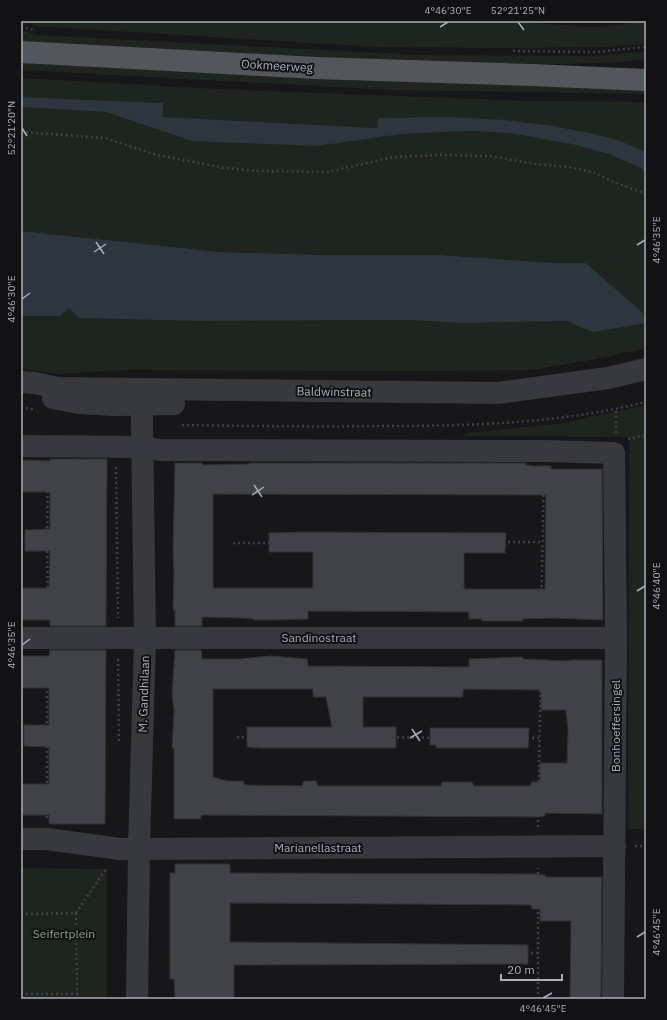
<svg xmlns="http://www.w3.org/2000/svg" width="667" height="1020" font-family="'IBM Plex Sans',sans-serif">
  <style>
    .green { fill: #1d251e }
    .water { fill: #2d363e }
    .building { fill: #414247; stroke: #313136; fill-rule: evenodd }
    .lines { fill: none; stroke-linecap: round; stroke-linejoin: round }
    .path { stroke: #3e4046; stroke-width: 2.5; stroke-dasharray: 2 3; stroke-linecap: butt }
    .minor { stroke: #38393f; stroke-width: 22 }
    .major { stroke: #54565e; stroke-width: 22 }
    .ticks { fill: none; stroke: #a9aeba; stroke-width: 1.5 }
    .labels { text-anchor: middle; stroke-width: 4; stroke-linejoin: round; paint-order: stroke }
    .street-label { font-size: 12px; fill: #a9aeba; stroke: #121215 }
    .park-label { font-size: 12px; fill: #80a582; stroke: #121215 }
    .neatline { fill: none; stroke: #a9aeba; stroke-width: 1.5 }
    .ticks-label { font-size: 10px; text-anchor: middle; fill: #a9aeba }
  </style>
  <rect width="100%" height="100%" fill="#17171a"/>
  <path class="green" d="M 27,21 L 495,21 L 595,27 L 610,26 L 646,21 L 646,44 L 604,47 L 512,48 L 376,47 L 34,26 Z
    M 21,30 L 39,35 L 420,55 L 592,56 L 646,52 L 646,59 L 623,62 L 559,64 L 406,62 L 21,41 Z
    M 21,63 L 138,69 L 646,86 L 646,94 L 391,90 L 21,70 Z
    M 21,78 L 217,89 L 530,101 L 646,102 L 646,152 C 563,115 468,119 379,118 L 377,128 L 163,117 L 163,103 L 21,97 Z
    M 21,107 L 106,112 L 137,122 L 401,134 L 470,131 L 509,133 L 571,144 L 609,154 L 641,168 L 646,172 L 646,348 L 597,359 L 533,370 L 415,371 L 125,370 L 60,374 L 21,369 L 21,316 L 60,316 L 69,308 L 79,318 L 196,321 L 406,320 L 462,323 L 567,321 L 593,332 L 643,313 L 586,263 L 552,263 L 440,255 L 324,255 L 221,252 L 21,231 Z
    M 646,405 L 646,829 L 628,829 L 629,437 L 462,436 L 470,433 L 564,423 Z
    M 21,868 L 107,869 L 107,999 L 21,999 Z"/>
  <path class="water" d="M 21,97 L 163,103 L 163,117 L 377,128 L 378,118 L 449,117 L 505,120 L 554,126 L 595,134 L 623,142 L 646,152 L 646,172 L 641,168 L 609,154 L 571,144 L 509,133 L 470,131 L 401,134 L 317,146 L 192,141 L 106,112 L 21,107 Z
    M 21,231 L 221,252 L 324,255 L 440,255 L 552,263 L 586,263 L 643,313 L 645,323 L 593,332 L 566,321 L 462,323 L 406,320 L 196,321 L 79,318 L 69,308 L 60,316 L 21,316 Z"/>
  <path class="building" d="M 50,459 L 107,459 L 106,626 L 50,626 L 50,620 L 21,620 L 21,588 L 49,588 L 50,551 L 25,551 L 25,530 L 50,529 L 50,492 L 21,492 L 21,460 L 50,461 Z
    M 175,463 L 202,463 L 202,465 L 249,464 L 249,463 L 526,463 L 526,465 L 532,466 L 551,466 L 551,469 L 602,469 L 603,620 L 554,618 L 522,619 L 523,621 L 482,621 L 482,619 L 469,619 L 469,612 L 308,611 L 308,619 L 277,620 L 254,620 L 254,619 L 240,618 L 202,617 L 202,626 L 175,626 L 175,610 L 173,610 L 174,573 L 173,551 ZM 213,494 L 546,495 L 545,589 L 464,589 L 464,553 L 505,553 L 506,533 L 304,532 L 269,533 L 269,552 L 313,552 L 313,588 L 213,588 Z
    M 50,650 L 106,650 L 105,824 L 49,824 L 49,815 L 21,815 L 21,784 L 49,784 L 49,747 L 24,746 L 24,725 L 49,725 L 49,688 L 21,688 L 21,656 L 49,656 Z
    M 175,650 L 201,650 L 202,659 L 240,659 L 270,656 L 307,659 L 308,666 L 469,667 L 469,659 L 522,657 L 523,659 L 567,661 L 572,660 L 602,660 L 602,814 L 545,813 L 545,816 L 536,817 L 201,815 L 201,819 L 174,819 L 174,748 L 172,748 L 174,711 L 172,694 ZM 213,689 L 313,689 L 313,697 L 326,697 L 332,727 L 247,727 L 247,747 L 260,748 L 396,748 L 396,727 L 363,727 L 363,697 L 463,697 L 463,689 L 541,690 L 541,710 L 566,710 L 568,731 L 567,763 L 540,763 L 540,782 L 532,782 L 530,786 L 474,786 L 472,782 L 442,782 L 441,786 L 318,786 L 316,781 L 304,781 L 302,786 L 245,785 L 243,781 L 227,781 L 213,777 Z
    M 430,728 L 529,728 L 528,748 L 436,748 L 436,745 L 430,745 Z
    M 175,864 L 230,864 L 230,873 L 535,874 L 545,875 L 545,877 L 602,877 L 601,999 L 570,999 L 571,921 L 540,921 L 540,909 L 532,909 L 531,905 L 251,903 L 230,903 L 230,942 L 528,945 L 528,964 L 234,965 L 234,999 L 175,999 L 174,979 L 170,979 L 170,873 L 175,873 Z"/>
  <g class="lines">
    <path class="path" d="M 21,27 L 36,30
      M 513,51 L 595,52 L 646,47
      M 21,132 L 105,138 L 157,155 L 225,168 L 257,171 L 327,172 L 394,157 L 436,155 L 491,156 L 535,164 L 568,167 L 593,172 L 611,181 L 646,194
      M 21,407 L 36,410
      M 182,425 C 250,426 319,427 387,426 C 474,426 562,423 646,402
      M 616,433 L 616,409
      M 628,439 L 646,435
      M 116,467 L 118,618
      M 21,539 L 47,539
      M 233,543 L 543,542
      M 541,617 L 544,472
      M 48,618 L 47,539 L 48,467
      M 118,659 L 119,742
      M 21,736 L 46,736
      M 237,737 L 539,738
      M 47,818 L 47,659
      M 538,827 L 541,660
      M 635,846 L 646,846
      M 76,913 L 106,869
      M 21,914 L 76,913 L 77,994 L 21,994
      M 236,955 L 538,953
      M 77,994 L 80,999
      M 538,999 L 538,868"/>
    <path class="minor" d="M 21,382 L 35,383 L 57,388 L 498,393 L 608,378 L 646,369
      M 53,398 L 79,403 L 116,405 L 174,404
      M 21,446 L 143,447 L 160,450 L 544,451 L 614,453 L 616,638 L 613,999
      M 21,638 L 616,638
      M 21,839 L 47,839 L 120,849 L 139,849 L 615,846
      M 137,999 L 139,849 L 145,638 L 142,425 L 142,390"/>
    <path class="major" d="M 21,52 L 316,68 L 532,75 L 646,80"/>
  </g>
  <path class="ticks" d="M 518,22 L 524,30M 440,27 L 448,22M 22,128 L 27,136M 96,242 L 104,254M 637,245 L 645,240M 94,252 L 106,244M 22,299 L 30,293M 254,485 L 262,497M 252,495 L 264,487M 637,591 L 645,586M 22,645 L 30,639M 412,729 L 420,741M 410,738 L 422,731M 637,937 L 645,932M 543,998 L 552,993"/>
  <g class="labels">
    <g class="street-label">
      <text transform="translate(277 66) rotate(3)" y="4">Ookmeerweg</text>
      <text transform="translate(334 392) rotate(1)" y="4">Baldwinstraat</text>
      <text x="319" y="642">Sandinostraat</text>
      <text transform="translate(144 694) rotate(-88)" y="4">M. Gandhilaan</text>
      <text transform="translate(616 726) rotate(-90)" y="4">Bonhoeffersingel</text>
      <text x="318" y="852">Marianellastraat</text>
    </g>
    <g class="park-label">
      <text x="64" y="938">Seifertplein</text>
    </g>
  </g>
  <rect width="667" height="1020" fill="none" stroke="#121215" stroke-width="44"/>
  <path d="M501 974v6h61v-6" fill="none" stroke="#a9aeba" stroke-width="2"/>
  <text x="507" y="974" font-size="12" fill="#a9aeba" stroke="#121215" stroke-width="3" paint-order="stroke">20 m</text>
  <rect x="22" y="22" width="623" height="976" class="neatline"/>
  <g class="ticks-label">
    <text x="448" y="14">4°46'30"E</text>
    <text x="518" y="14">52°21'25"N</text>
    <text transform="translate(11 128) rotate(-90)" y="4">52°21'20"N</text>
    <text transform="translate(656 240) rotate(-90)" y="4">4°46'35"E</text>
    <text transform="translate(11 299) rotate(-90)" y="4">4°46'30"E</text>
    <text transform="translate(656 586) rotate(-90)" y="4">4°46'40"E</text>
    <text transform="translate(11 645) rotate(-90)" y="4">4°46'35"E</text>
    <text transform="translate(656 932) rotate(-90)" y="4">4°46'45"E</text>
    <text x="543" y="1012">4°46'45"E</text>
  </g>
</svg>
